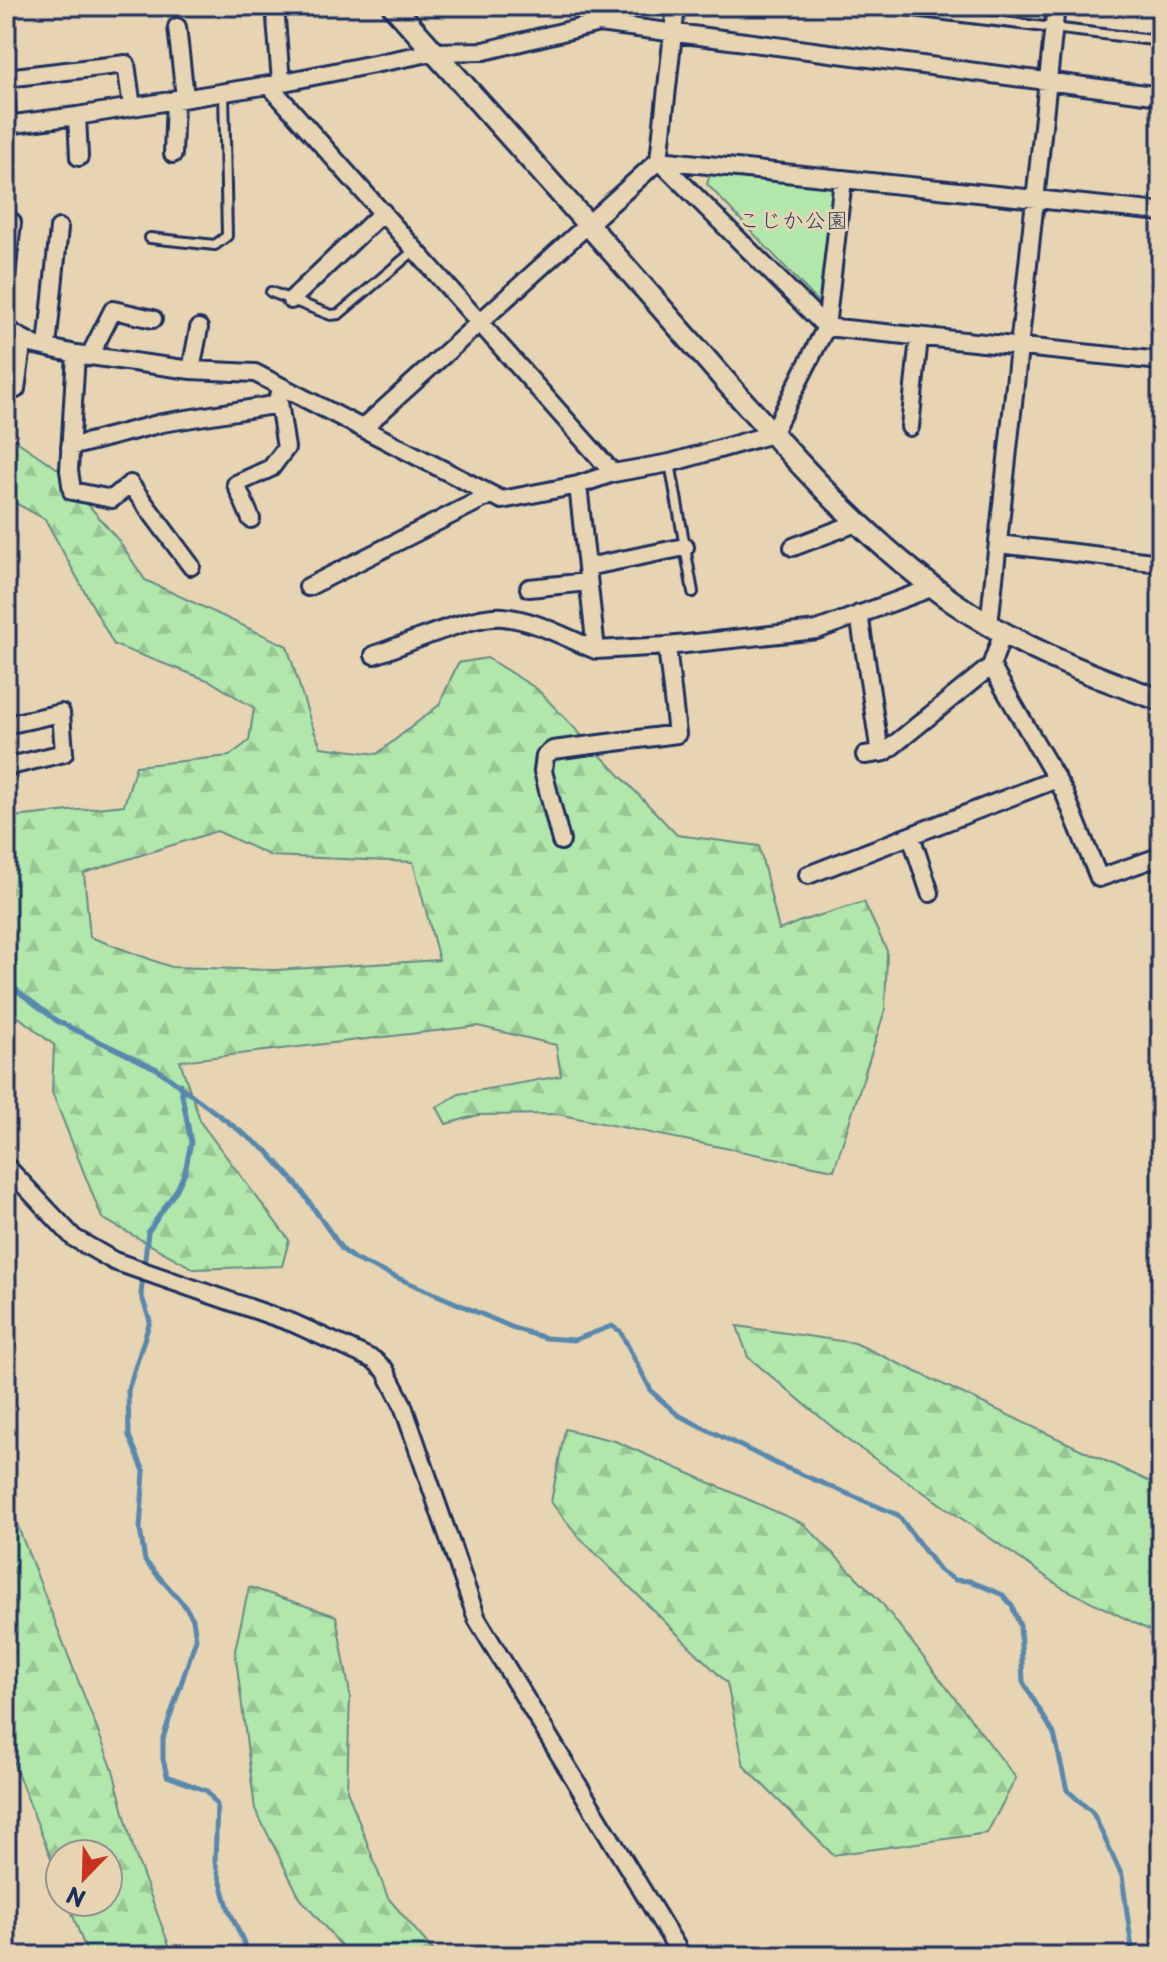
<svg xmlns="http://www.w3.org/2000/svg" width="1167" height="1962" font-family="'Playpen Sans','Klee One',sans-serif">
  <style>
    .forest { fill: url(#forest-firs); stroke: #668b84; stroke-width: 2; fill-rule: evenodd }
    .green { fill: #b1e7aa; stroke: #668b84; stroke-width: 2 }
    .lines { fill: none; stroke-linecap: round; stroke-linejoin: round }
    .stream { stroke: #5888ad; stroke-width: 5 }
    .service-casing { stroke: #1b2f5e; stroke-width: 14 }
    .minor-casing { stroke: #1b2f5e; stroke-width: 22 }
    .tertiary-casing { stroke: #1b2f5e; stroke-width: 26 }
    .service { stroke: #e7d4b2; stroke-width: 8 }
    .minor { stroke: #e7d4b2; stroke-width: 16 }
    .tertiary { stroke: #e7d4b2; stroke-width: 20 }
    .labels { text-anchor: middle; stroke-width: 6; stroke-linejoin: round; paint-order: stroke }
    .park-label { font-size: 22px; fill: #2a4166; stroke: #e7d4b2 }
  </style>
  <defs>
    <pattern id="forest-firs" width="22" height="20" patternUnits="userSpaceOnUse" patternTransform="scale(2)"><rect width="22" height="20" fill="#b1e7aa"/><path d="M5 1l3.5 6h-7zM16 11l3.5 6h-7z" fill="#98c695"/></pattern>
  </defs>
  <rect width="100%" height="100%" fill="#e7d4b2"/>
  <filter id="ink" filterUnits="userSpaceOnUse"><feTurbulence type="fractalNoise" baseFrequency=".0125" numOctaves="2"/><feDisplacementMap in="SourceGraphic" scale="16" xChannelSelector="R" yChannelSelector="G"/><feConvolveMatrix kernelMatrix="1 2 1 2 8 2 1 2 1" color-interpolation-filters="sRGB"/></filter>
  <g filter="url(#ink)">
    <path class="forest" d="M 6,434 L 58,469 L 119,541 L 145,580 L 287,646 L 311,723 L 321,747 L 377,754 L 439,705 L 458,663 L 487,658 L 537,689 L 677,835 L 759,846 L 779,930 L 801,921 L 864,902 L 887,951 L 885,1010 L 834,1170 L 557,1114 L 478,1115 L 446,1124 L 437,1107 L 459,1094 L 561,1076 L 556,1045 L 478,1026 L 180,1061 L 201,1123 L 289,1240 L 282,1266 L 194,1269 L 102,1218 L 52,1092 L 54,1045 L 6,1007 L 6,818 L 124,805 L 136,766 L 229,756 L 249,741 L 254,708 L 210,681 L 114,645 L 45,519 L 6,498 ZM 217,831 L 271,856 L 413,862 L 439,960 L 275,970 L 171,967 L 90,937 L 84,873 Z
      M 737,1326 L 855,1343 L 1161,1487 L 1161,1636 L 1061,1587 L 849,1441 L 748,1357 Z
      M 565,1429 L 615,1441 L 804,1524 L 881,1602 L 1016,1778 L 987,1833 L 833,1855 L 744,1766 L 727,1683 L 579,1537 L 551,1502 Z
      M 6,1496 L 113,1770 L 134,1851 L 173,1956 L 88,1956 L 68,1902 L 108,1902 L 108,1854 L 60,1854 L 60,1881 L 6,1744 Z
      M 249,1587 L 336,1616 L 350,1694 L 347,1790 L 388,1898 L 438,1956 L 350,1956 L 300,1898 L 255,1809 L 235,1650 Z"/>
    <path class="green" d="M 711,172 L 836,188 L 819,303 L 707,184 Z"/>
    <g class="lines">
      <path class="stream" d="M 6,982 L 57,1021 L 157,1069 L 267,1151 L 298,1186 L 342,1249 L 354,1259 L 516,1329 L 546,1338 L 574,1340 L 612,1326 L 620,1331 L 652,1392 L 678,1415 L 777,1464 L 898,1515 L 939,1570 L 955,1580 L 970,1581 L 1003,1595 L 1012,1606 L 1020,1626 L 1023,1682 L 1054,1734 L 1067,1790 L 1093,1813 L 1122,1876 L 1133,1956
        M 180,1084 L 191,1142 L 185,1172 L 177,1189 L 148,1232 L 141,1294 L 150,1321 L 128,1390 L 129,1436 L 144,1471 L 140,1529 L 145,1561 L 185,1606 L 193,1619 L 196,1639 L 163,1738 L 163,1759 L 167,1776 L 207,1791 L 217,1805 L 215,1862 L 229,1910 L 250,1956"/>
      <defs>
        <path id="service" d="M 871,6 L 1161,41
          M 150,238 L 215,245 L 227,236 L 224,91
          M 271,292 L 331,315 L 339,314 L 416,249
          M 670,463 L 693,592"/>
        <path id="minor" d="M 275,6 L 281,82
          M 177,27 L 185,97
          M 6,78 L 126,64 L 132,107
          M 269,85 L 613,473
          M 6,103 L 7,124
          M 77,116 L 79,157
          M 6,125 L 77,116 L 269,85 L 434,52 L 484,51 L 599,23 L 1161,96
          M 173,154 L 175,99
          M 659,160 L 826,327 L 1161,361
          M 659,160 L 1161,212
          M 6,276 L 12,222
          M 291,300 L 383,212
          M 6,326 L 14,334 L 35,345 L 76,354 L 191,370 L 255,373 L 502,500 L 578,485 L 613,473 L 670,463 L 772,434 L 826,327 L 843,179
          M 47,347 L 59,228
          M 76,354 L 69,470 L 72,491 L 112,499 L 130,484 L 191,566
          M 89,357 L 113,310 L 153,319
          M 191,370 L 199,328
          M 16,389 L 23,339
          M 364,427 L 659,160 L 676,6
          M 910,427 L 919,337
          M 70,447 L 162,423 L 279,404
          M 251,519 L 236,484 L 271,468 L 286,448 L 278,396
          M 998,544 L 1161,563
          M 793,547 L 859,522
          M 587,567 L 685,547
          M 308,587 L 490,495
          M 529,588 L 588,582
          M 859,614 L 880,753
          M 989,625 L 1056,6
          M 1003,633 L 991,666 L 1064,792 L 1099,878 L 1161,856
          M 596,650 L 667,646
          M 374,655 C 405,645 473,614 503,617 C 535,620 566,638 596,650 L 578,485
          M 6,725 L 61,713 L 64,753 L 6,767
          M 865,755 L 885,752 L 991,666
          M 911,836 L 930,893
          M 561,841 L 543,771 L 545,756 L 553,750 L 677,734 L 667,646 L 817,630 L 934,587
          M 808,875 L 1057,779
          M 6,1166 L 74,1238 L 114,1261 L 293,1323 L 374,1360 L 385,1370 L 402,1403 L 477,1619 L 682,1956"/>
        <path id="tertiary" d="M 393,6 C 486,110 580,214 671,319 C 757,416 847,527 953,602 C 1017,646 1088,675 1161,700"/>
      </defs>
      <use href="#service" class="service-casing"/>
      <use href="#minor" class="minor-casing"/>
      <use href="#tertiary" class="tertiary-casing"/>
      <use href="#service" class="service"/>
      <use href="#minor" class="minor"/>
      <use href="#tertiary" class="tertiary"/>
    </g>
  </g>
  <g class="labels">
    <g class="park-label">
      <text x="793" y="228">こじか公園</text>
    </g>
  </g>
  <rect width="1167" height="1962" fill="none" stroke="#e7d4b2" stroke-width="32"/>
  <rect x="16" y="16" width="1135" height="1930" fill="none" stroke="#1b2f5e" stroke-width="3" filter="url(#ink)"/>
  <g transform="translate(84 1878) rotate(203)"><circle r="38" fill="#e7d4b2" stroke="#959290" stroke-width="2"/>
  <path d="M0-6L14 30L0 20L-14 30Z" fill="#c8321e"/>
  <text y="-12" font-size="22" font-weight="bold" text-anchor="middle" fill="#1b2f5e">N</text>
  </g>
</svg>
